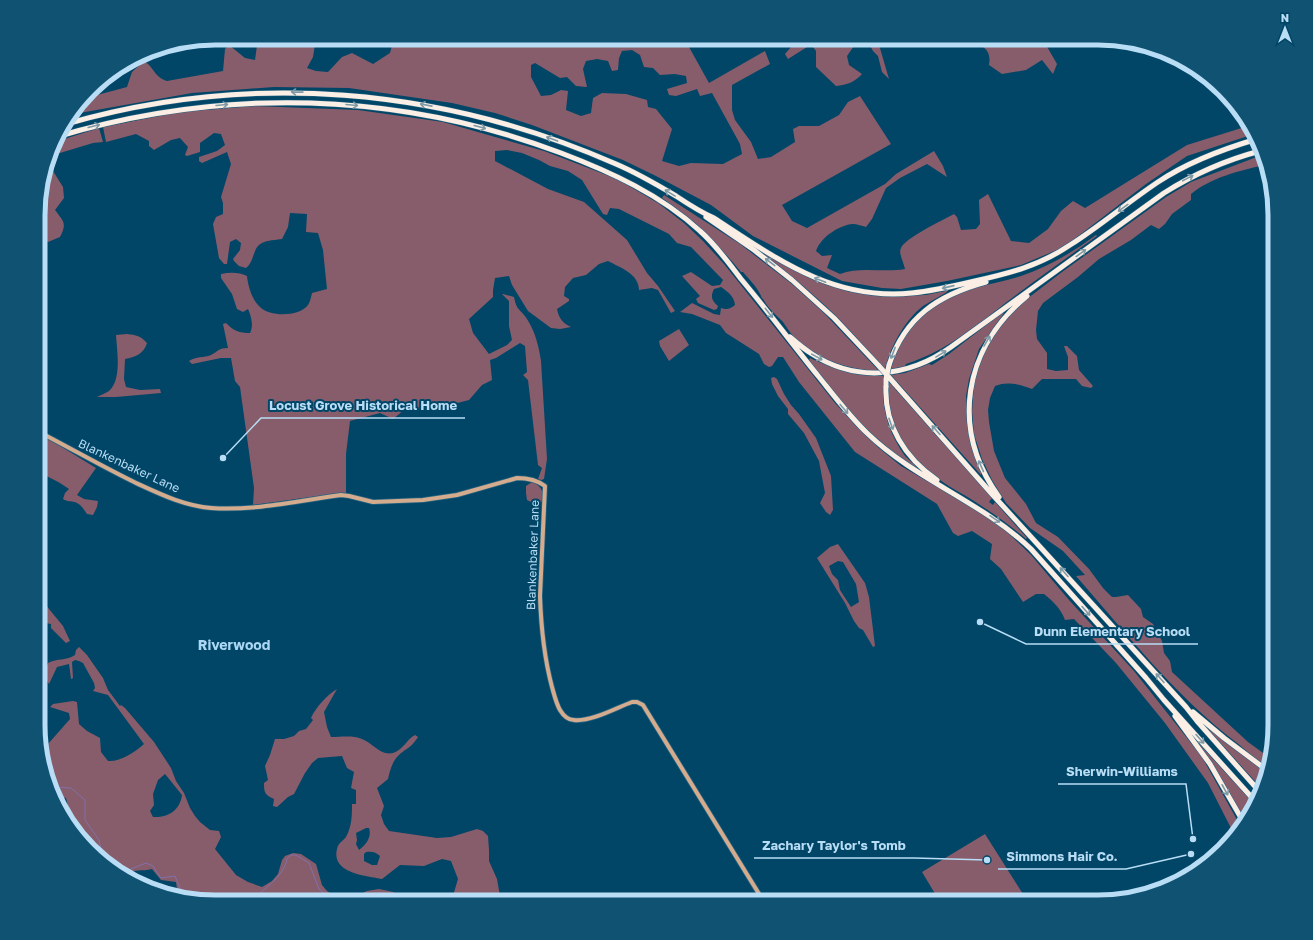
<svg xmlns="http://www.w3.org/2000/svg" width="1313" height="940" font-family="'Golos Text',sans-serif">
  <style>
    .green { fill: #875d6b; fill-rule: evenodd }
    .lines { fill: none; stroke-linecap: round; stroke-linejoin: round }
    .stream { stroke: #8270ac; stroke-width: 1 }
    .secondary-casing { stroke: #266483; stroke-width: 5.5 }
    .highway-casing { stroke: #266483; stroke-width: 6 }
    .secondary { stroke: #d4ab8d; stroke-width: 4 }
    .highway { stroke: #fbeee5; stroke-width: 5 }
    .highway-bridge-casing { stroke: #266483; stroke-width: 6; stroke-linecap: butt }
    .highway-bridge { stroke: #fbeee5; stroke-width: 5 }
    .oneway { stroke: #7e9aa6 }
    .labels { text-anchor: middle; stroke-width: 4; stroke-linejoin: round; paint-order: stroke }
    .street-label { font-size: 12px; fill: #b8ddf5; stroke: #014667 }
    .quarter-label { font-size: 14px; font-weight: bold; fill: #abd7f4; stroke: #014667 }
    .rim { fill: none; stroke: #b8ddf5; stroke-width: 5 }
    .leader { fill: none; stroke: #b8ddf5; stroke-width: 1.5 }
    .callout-dot { fill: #b8ddf5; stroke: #014667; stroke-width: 1.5 }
    .callout-label { font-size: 13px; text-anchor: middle; font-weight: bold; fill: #b8ddf5; stroke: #014667; stroke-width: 4; stroke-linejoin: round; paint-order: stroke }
  </style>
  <rect width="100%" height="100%" fill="#014667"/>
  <path class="green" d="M 258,38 L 316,38 L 313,57 L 307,68 L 316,71 L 328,72 L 342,57 L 352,53 L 373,64 L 390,53 L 394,38 L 632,38 L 633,40 L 636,38 L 684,38 L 709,83 L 765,51 L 770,64 L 732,85 L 732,110 L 735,120 L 751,142 L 758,159 L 771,157 L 795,142 L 793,129 L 799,126 L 819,126 L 839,115 L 848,102 L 860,96 L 891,144 L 782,205 L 792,221 L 807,228 L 885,184 L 896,174 L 934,151 L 943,166 L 947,177 L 927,164 L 900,178 L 886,188 L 872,219 L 866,227 C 862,226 857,224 853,224 C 839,225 821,237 816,251 L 822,256 L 832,255 L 827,268 L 840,274 C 860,266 883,273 905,269 C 904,263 898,253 901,248 C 905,238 943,220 954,214 L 957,217 L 961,230 L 976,229 L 980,224 L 979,200 L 988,194 L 1011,241 L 1029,243 L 1048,229 L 1061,211 L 1073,201 L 1085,208 L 1187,145 L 1248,126 L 1254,134 L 1187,156 L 1146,184 L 1064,247 L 1021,265 L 947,281 L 901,289 L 882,288 L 842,281 L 753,236 L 711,205 L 656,176 L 623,160 L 532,125 L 495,113 L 452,103 L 349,88 L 274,87 L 192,93 L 74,114 L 86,98 L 127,87 L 132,72 L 144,61 C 154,67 154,77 167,81 L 223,71 L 225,49 L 229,45 L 245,58 L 255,60 ZM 632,50 L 640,55 L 644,67 L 653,68 L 660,75 L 675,74 L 686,76 L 687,83 L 667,89 L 669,95 L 676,96 L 697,89 L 700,96 L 712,93 L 740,144 L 742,154 L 723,164 L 691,163 L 679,166 L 662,161 L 672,129 L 656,109 L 648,107 L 647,100 L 626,94 L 602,93 L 593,98 L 591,113 L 581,116 L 566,110 L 568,91 L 561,90 L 551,95 L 541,96 L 531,77 L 531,65 L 535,63 L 560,78 L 567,77 L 576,86 L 587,87 L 583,69 L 586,61 L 597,59 L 608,61 L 612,71 L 618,70 L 619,58 L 622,51 Z
    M 803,38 L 861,38 L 858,40 L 847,56 L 849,65 L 862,74 C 855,82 847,85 836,86 L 816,67 L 816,51 L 813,47 L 807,47 L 788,59 L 785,54 L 791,47 Z
    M 866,38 L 877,38 L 889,79 L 882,72 L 878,56 L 873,51 Z
    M 972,38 L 1042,38 L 1057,64 L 1053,74 L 1042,60 L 1026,70 L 1002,74 L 989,65 C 992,47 981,48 972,38 Z
    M 253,106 L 358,110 L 443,122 L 544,151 L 617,179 L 658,203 L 684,223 L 703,241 L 724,264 L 835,403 L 857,427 L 879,448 L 901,466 L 982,513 L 1005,530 L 1031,555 L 1069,600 L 1134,671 L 1202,757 L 1241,827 L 1238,833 L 1235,836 L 1208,783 L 1165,723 L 1116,663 L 1074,619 L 1065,620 C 1061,609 1053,601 1044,594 L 1036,594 L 1023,602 L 1001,569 L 990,559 L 992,544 L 972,531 L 958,536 L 953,533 L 937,504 L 855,452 L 799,382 L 783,357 L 778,357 L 772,366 L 769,367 L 764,364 L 759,354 L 726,333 L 720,325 L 692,314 L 680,312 L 692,303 L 714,314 L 720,315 L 721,308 C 727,310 730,309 735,305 C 734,296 728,292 721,287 L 714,289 C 710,297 712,301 718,306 L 717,309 L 714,310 L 698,303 L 696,299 L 700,296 L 682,276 L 691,272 L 712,286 L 720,285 L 723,280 L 691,247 L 677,243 L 669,234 L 619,209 L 610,208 L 607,215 L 603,214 L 582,180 L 568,171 L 550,166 L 539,160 L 522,153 L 507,150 L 495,151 L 495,161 L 548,189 L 584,202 L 627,240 L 647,273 L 658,286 L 675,311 L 671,313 L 658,290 L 652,288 L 639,290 C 639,274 621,268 608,261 L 599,264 L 586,275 L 573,278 L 565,287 L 564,296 L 569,299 L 569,301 L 557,309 C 559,319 563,323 571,327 L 560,329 L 551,328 L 528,311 L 512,285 L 509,276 L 495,278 L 493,290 L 493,297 L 469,319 L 473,333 L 489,354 L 507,345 L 512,340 L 509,326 L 509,301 L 502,294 L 503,294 L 514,297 C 517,312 520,308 527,319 C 535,331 539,347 541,361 L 547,459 L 544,479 L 541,480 L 538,479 L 542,468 L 538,465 L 528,380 L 523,375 L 527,372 L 525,346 L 520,343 L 496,358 L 490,360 L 492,380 L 482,385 L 469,400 L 438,408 L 404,410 L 393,419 L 380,413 L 350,421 L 346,454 L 346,493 C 315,496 284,501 253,505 L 254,488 L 240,387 L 235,381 L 231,358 L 221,358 L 192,364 L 189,361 C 196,356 204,358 211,355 C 219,351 218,348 228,348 L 223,324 L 226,323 C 234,331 239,333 250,333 C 254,325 251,316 248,309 L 243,312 L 237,309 L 232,294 L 221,278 L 221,274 C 230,272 239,272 247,276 C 248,286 252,300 260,307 C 270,317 299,317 308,305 C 310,302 311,297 312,293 L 327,289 L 323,250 L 318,233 L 306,232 L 307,214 L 290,213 L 288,227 L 282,239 C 275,240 268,240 262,243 C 252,248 255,261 246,268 L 239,266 L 234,261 L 233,259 L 240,250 L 241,243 L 236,239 L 230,242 L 227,264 L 224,264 L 219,258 L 213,224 L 216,217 L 223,214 L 223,203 L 221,197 L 231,164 L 227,152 L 202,163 L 199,161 L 199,157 L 217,151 L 225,145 L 221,134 L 214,133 L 200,143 L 200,152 L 187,156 L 185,155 L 188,147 L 180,138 L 171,140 L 154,150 L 149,146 L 149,141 L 136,134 L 106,142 L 103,127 L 179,112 Z
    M 99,128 L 103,142 L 93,143 L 50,156 L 55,142 Z
    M 1262,155 L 1264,165 C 1239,171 1212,177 1191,194 L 1191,200 L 1172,214 L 1165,224 L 1159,229 L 1151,225 L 1131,240 L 1099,259 L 1078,277 L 1043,303 L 1038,311 L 1036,330 L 1037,339 L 1047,353 L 1047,369 L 1056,371 L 1068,370 L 1068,357 L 1064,346 L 1067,346 L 1077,356 L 1079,370 L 1093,386 L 1091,388 L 1082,386 L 1076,379 L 1042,379 L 1032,389 C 1019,384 1007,381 995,386 L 990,398 L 988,410 L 989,422 L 994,451 L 1005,478 L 1026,504 L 1036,523 L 1058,537 L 1089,569 L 1103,588 L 1112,597 L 1116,597 L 1128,595 L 1141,609 L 1143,617 L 1153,624 L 1162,641 L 1164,653 L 1170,661 L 1172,672 L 1248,742 L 1270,758 L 1269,767 C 1257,762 1247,751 1237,743 C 1175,696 1127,634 1076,576 L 1085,575 L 1063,551 L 1030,528 L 1006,503 L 992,480 L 982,459 L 974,434 L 972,411 L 974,382 L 987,344 L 1003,320 L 1019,305 L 1062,272 L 1166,197 L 1191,182 Z
    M 48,163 L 63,187 L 64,198 L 55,210 C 64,222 67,223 60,237 L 48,242 L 39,233 L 39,192 Z
    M 664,195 L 740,244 L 792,284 L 824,313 L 879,371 C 849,370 818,360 796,339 C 791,334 787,328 783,322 C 776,315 768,308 763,299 C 761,298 761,295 760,294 C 757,287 748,278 743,272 L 741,272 C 717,243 694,220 662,198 Z
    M 1096,235 L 1097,236 C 1071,255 1045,273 1020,292 C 984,319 950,350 906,364 L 904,367 L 891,369 C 894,358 898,345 904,335 C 920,313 947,294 974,288 C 989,284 1006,281 1021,276 C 1048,267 1073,252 1096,235 Z
    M 757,249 L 807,277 L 846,291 L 892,296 L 926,295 L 945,291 L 947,291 L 947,292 C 939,297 931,301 923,306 C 904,321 891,346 885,369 C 869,352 854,334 837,317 C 812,292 785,271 757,249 Z
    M 1003,312 L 1004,313 L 979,349 L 969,379 L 966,396 L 971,446 L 981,472 L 981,475 L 891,375 L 905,373 L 929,364 L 932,365 L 949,354 Z
    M 679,329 L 689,345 L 669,361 L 660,346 L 659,341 Z
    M 127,334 C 136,335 141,336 147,343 C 144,354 135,357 125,359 L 124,379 L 126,387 L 140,390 L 160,389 L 161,393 L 116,397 L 97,397 C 101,395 106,393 109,391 C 122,380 117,350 116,335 Z
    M 810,358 C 837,370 854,376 884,376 C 880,404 888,433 905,456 C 910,461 916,465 920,472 L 903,460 L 870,433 L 869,431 C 847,409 827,386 809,360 Z
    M 774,377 L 777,379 L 784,394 L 791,405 L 799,414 L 816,438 L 831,476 L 833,510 L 830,515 L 826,512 L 820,503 L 825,493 L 819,461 L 804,433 L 788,414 L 788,409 L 778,396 L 772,384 L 771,378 Z
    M 889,382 L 992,498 L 989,502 L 993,505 L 995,502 L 1027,538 L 1026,539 C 1011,526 994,514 977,503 C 964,494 948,487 936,477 C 902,452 886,424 889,382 Z
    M 47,438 L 96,468 L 77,495 L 84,499 L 98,501 L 97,507 L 93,515 L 87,514 C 84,510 81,504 75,502 C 70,501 68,502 63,499 L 65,493 L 69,489 L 60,483 L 39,472 L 39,464 Z
    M 532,482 C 543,486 546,496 539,506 L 527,500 L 526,493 L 526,486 Z
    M 838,544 L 865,583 L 869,597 L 875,646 L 873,647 L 863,630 L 859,628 L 854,621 L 845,603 L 817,558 L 830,547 ZM 838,561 L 843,562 L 856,584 L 859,602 L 851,607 L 840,590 L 838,580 L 832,574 L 829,566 Z
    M 39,594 L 49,609 L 63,626 L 70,641 L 66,643 L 51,628 L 51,624 L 46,623 L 39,627 Z
    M 79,647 L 87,655 L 103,678 L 108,690 L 120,706 L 121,705 L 125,708 L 154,742 L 171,768 L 176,781 L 184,793 L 190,808 L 195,816 L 200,822 L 210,830 L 219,831 L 221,837 L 215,849 L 236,875 L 248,882 L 262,887 L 272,881 L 278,874 L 282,860 L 285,856 L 293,853 L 301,854 L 316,864 L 322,885 L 327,891 L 338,898 L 354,897 L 367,891 L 379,889 L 393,892 L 407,902 L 204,902 L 178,896 L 176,882 L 161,880 L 152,869 C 141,872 136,868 125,875 L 107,865 L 76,830 C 79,821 73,816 69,808 C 67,805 67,801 66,798 L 61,797 L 58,803 L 40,748 L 48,744 L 70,719 L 69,713 L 50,707 L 53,704 L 73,701 L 77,702 L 79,724 L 87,731 L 100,738 L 101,752 L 108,761 C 120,762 135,752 144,744 L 108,695 L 93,691 L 95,688 L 94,683 L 83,663 L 79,661 L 75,660 L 72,662 L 73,678 L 71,679 L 69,664 L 57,667 L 49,684 C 45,679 45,669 48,663 C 57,658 67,661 75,655 L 76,650 ZM 165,774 L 182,795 C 180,811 167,818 153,817 L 150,811 L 154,805 L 153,794 L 158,780 Z
    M 337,689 L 324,712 L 327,727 L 331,737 C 341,737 353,735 362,739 C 373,743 380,756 393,753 C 403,750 407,739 415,735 L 418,737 C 411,748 408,747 399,755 C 392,761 390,771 388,779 L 377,788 L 384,806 L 381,815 L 384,824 L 389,831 L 437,838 L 451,837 L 477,829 L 483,831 L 488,836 L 489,850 L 489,861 L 497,879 L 501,902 L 449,902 L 452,899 L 458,879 L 451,861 L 442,859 L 424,866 L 400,865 L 382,879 C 365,876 331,873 337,849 C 338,843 343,841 346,837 C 352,826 352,815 352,804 L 356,804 L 356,790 L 351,788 L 354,772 L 347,768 L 342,756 L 318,758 L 312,763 L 305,773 L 294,794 L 288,797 L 277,807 L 273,806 L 274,799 C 265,795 264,793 264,783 L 268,780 L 265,766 L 270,755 L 275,739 L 284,739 L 294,736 L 299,731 L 306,729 L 313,720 L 311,718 C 316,707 327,695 337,689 ZM 366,828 L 369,828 C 372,837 366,845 359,850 L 356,844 L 357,840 L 356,833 ZM 366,852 C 372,851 376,852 380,856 L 377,865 L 372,865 L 364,861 L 364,854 Z
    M 1207,726 L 1267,772 L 1266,782 L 1262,789 L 1206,727 Z
    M 1194,738 L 1254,804 L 1245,821 Z
    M 985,834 L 1028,902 L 940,902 L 922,872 Z"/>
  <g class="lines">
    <path class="stream" d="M 53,787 L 71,788 L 85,800 L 85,820 L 99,840 L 102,855 L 100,858
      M 121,873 L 146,863 L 153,866 L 161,878 L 175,876 L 184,898
      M 197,900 L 204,898 L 221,902
      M 247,902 C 260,894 285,875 287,859 L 291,855 L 296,855 L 309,863 L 319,889 L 330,898 L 341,901 L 358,900 L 370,894 L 379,893 L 391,895 L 403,902"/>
    <defs>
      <path id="secondary" d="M 39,432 C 72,449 103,467 136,483 C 160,494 184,506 211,508 C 254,511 298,501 341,495 L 349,496 L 373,502 L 423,500 L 457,495 L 517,478 C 526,478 537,480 545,486 L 540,596 C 541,626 544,657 552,687 C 554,694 556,703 560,710 C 563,715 568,720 574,720 C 591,722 616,708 632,702 L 637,702 L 643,705 L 764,902"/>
      <path id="highway" d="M 66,124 C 250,71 441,87 616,164 C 637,173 656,184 676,196 C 688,204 700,212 714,218 C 777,259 833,301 912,293 C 933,291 954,286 975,281 C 1010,273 1039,266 1070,245 C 1100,226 1128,202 1158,182 C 1188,162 1223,149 1257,139
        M 56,137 C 224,87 397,91 561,153 C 611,172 661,195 700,231 C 716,245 728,262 741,279 C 768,311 793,345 819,377 C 835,397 850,417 868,434 C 916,480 982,502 1031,549 L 1146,678 L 1164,700 L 1255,801
        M 706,217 L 754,250 L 792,280 L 834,318 L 879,366
        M 790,337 C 797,343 804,349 812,354 C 857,383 909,377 951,347 L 1164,193 C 1194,174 1226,160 1260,151
        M 889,365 C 905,317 938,295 986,282
        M 894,383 L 991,493 L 1186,707 L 1197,721 L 1260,792
        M 886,386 C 884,425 905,458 937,480
        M 999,497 C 950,429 963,349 1027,296
        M 1193,712 L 1224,738 L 1268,771
        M 1175,716 L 1210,764 L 1244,823"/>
    </defs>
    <use href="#secondary" class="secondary-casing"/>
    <use href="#highway" class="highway-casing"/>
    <use href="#secondary" class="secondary"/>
    <use href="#highway" class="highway"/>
    <defs>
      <path id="highway-bridge" d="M 879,366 L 894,383
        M 886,386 L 886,379 L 889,365"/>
    </defs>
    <use href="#highway-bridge" class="highway-bridge-casing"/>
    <use href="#highway-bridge" class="highway-bridge"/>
  </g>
  <defs><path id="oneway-shaft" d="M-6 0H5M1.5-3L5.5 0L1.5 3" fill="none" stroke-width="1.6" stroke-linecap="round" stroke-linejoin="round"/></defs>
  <g class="oneway">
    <use href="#oneway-shaft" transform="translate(297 92) rotate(-179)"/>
    <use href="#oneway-shaft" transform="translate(222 105) rotate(-5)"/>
    <use href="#oneway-shaft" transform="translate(352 105) rotate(5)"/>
    <use href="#oneway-shaft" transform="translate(426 105) rotate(-169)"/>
    <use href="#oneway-shaft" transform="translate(94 126) rotate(-14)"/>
    <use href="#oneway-shaft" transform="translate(480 127) rotate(15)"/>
    <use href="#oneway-shaft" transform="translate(552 139) rotate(-160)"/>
    <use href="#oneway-shaft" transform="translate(1188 178) rotate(-28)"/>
    <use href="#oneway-shaft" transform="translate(670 193) rotate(-149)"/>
    <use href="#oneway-shaft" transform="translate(1123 208) rotate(144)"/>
    <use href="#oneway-shaft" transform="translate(1081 253) rotate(-36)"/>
    <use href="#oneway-shaft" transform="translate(770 262) rotate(-143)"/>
    <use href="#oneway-shaft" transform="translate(820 280) rotate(-159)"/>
    <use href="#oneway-shaft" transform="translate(948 287) rotate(167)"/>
    <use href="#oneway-shaft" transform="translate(769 313) rotate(51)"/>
    <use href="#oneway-shaft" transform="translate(987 341) rotate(-60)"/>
    <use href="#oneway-shaft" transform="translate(893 353) rotate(111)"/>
    <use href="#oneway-shaft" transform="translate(941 354) rotate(-31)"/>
    <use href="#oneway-shaft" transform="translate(817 357) rotate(29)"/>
    <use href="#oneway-shaft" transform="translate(844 409) rotate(50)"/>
    <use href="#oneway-shaft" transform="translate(891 424) rotate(70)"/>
    <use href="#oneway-shaft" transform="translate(936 430) rotate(-132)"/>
    <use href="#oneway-shaft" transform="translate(981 466) rotate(-114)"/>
    <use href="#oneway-shaft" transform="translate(995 519) rotate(34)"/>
    <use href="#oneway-shaft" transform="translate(1064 572) rotate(-132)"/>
    <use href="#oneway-shaft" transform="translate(1086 611) rotate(48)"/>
    <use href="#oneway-shaft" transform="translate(1160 678) rotate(-132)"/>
    <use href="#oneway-shaft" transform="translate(1200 739) rotate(48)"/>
    <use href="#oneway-shaft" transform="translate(1225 790) rotate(61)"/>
  </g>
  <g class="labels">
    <g class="street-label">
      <text transform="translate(129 466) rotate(25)" y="4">Blankenbaker Lane</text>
      <text transform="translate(533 555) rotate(-88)" y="4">Blankenbaker Lane</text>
    </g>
    <g class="quarter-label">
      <text x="234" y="650">Riverwood</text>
    </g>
  </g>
  <path d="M0 0H1313V940H0ZM215 45H1098A170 170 0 0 1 1268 215V725A170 170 0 0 1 1098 895H215A170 170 0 0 1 45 725V215A170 170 0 0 1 215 45Z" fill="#105272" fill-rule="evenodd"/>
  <path class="rim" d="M215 45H1098A170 170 0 0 1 1268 215V725A170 170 0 0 1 1098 895H215A170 170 0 0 1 45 725V215A170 170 0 0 1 215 45Z"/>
  <path class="leader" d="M223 458L261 418H465M980 622L1026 644H1198M1193 839L1186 784H1058M987 860L914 858H754M1191 854L1126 869H998"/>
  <g class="callout-dot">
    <circle cx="223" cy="458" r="4"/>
    <circle cx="980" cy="622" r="4"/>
    <circle cx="1193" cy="839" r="4"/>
    <circle cx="987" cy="860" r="4"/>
    <circle cx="1191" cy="854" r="4"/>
  </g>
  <g class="callout-label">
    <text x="363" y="410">Locust Grove Historical Home</text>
    <text x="1112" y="636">Dunn Elementary School</text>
    <text x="1122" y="776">Sherwin-Williams</text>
    <text x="834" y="850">Zachary Taylor's Tomb</text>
    <text x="1062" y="861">Simmons Hair Co.</text>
  </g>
  <g transform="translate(1285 28)" stroke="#014667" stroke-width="3" paint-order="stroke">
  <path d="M0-3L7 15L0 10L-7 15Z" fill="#b8ddf5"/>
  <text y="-6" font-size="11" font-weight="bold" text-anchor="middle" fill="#b8ddf5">N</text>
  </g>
</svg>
